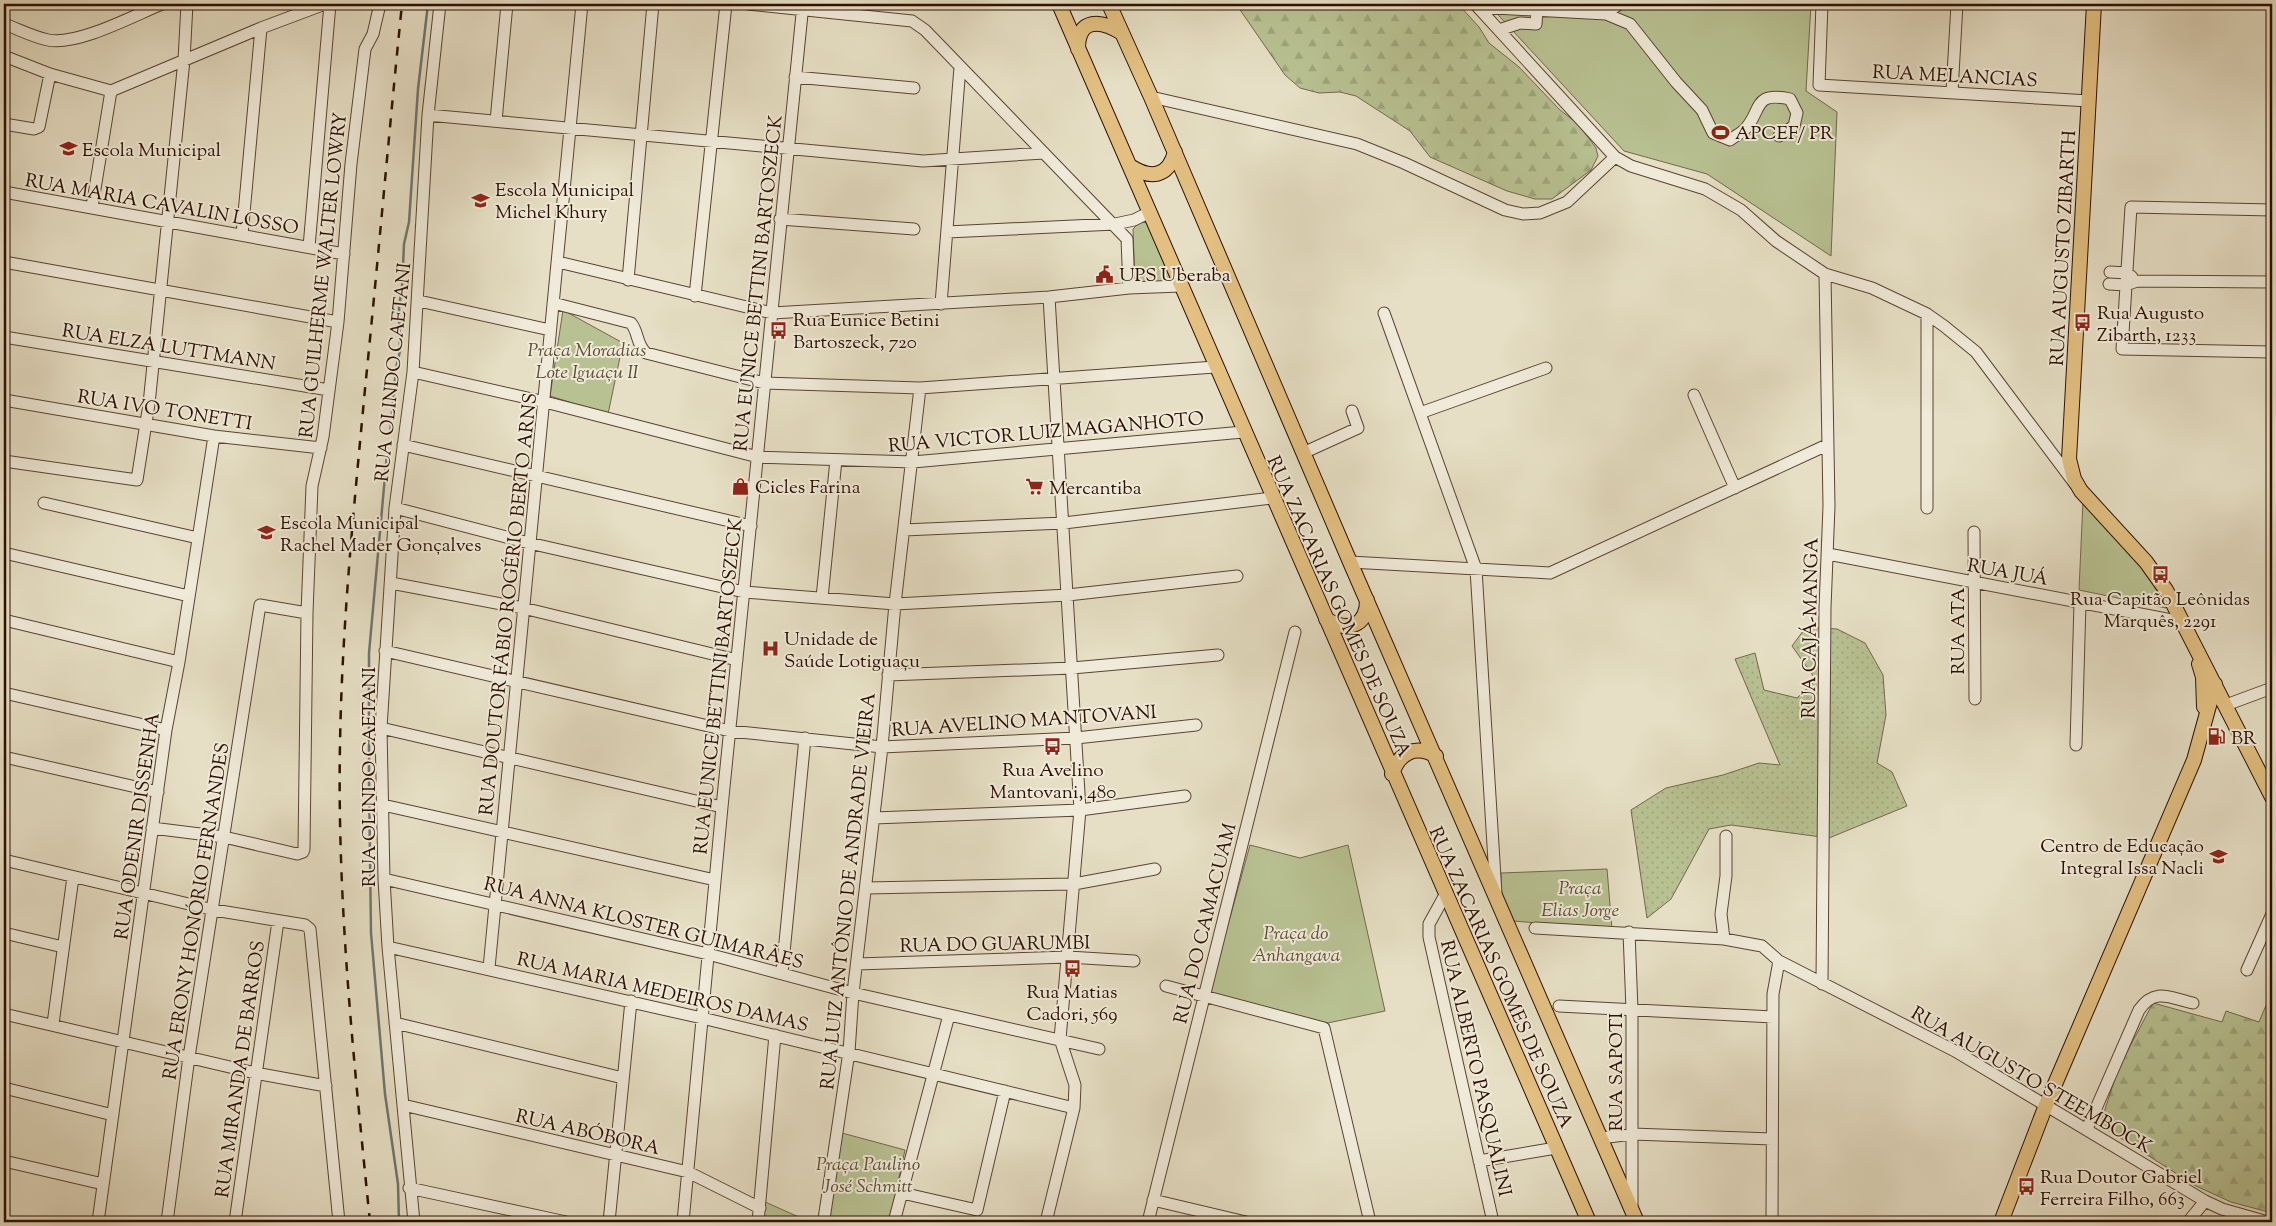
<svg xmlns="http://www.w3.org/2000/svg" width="2276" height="1226" font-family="'Sorts Mill Goudy',serif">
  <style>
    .grass { fill: url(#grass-dots); stroke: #726849 }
    .forest { fill: url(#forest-firs); stroke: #726849 }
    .green { fill: #b8c192; stroke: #726849 }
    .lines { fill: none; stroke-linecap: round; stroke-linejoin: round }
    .stream { stroke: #6e7672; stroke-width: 2.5 }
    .minor-casing { stroke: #5b4331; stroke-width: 13 }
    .major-casing { stroke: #2d0f00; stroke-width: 16 }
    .minor { stroke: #efead9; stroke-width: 11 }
    .major { stroke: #e3c082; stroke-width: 14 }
    .rail { stroke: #2d0f00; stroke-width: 2.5; stroke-dasharray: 9 9; stroke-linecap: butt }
    .labels { text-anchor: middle; stroke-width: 4; stroke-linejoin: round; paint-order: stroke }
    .street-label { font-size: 19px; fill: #2d0f00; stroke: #efead9 }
    .poi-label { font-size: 19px; fill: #2d0f00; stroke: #efead9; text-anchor: start }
    .park-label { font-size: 19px; font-style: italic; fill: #5e4d33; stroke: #efead9 }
  </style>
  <defs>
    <pattern id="grass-dots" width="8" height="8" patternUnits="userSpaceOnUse" patternTransform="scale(1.25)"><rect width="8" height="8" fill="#b8c192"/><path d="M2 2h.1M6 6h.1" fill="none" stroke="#9ea57c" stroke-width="1.8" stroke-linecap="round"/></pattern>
    <pattern id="forest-firs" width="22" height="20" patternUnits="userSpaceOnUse" patternTransform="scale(1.25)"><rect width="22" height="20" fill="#b8c192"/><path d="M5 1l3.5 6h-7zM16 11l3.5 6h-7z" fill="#9ea57c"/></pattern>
  </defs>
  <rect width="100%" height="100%" fill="#e6dfc5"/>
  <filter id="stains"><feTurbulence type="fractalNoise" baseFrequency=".004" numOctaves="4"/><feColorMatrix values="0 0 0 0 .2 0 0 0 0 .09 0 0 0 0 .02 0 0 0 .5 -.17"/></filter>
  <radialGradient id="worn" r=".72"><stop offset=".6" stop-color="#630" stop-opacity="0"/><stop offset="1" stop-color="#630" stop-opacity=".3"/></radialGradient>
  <path class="grass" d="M 1806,627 L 1837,629 L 1865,643 L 1883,675 L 1886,715 L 1877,763 L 1892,772 L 1907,806 L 1829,838 L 1731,825 L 1709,829 L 1671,899 L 1647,918 L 1631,810 L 1666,788 L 1723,775 L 1759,763 L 1780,765 L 1735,659 L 1755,653 L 1764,690 L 1797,698 L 1816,680 L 1792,646 Z"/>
  <path class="forest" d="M 1236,4 L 1458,4 L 1479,27 L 1489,43 L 1519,67 L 1560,110 L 1578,124 L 1596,148 L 1598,156 L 1591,170 L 1552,199 L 1535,199 L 1507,191 L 1430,157 L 1410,131 L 1356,96 L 1340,92 L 1319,93 L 1300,88 L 1285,75 Z
    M 2153,1003 L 2222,1022 L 2226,1011 L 2259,1022 L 2267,1003 L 2272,1011 L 2272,1213 L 2231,1202 L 2196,1186 L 2100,1125 L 2118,1069 Z"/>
  <path class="green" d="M 1488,4 L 1811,4 L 1806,91 L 1837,112 L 1831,256 L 1707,174 L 1624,151 Z
    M 1140,222 L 1148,223 L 1172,283 L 1135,285 L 1133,229 Z
    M 563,310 L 623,343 L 608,414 L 550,396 Z
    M 2083,501 C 2112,535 2147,566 2166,608 L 2079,590 Z
    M 1250,845 L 1300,858 L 1348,845 L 1385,1011 L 1323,1024 L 1209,994 Z
    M 1607,869 L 1612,929 L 1513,921 L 1501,897 L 1501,873 Z
    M 842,1133 L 905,1150 L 889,1222 L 823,1222 Z
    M 763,1201 L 810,1222 L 761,1222 Z"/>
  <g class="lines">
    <path class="stream" d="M 390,434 L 396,368 L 400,351 L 399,307 L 402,288 L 404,244 L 409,222 L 418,89 L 428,4
      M 387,454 L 369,653 L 369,779 L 371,933 L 385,1094 L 398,1184 L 399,1222"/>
    <defs>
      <path id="minor" d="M 748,4 L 912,21 L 925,30 L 1127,239 L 1129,288
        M 1475,4 L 1615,157 L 1631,166 L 1705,189 L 1741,210 L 1776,241 L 1825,274 L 1872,288 L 1927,314 L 1944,326 L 1976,352 L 2075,484
        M 1822,4 L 1819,85 L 2089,101
        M 1478,7 L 1606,14 L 1619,4
        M 1606,14 L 1630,24 L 1676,82 L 1702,110 L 1713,133 L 1730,140 C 1735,136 1742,133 1746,128 C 1762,110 1753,91 1790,99 L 1797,113 L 1794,126 L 1779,136
        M 4,24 C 18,29 33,37 48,40 C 77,46 133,16 162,4
        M 1499,30 L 1520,23 L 1536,24 L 1537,10
        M 4,56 L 50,74 L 111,91 L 261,28 L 325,4
        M 795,77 L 914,88
        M 1952,92 L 1957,4
        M 1151,97 L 1357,144 L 1404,163 L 1505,210 L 1523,214 L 1540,213 L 1567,202 L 1615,157
        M 428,115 L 923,161 L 1044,153
        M 496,121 L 507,4
        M 4,124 L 34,129 L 39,127 L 50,74
        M 4,192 L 344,254
        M 92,207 L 111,91
        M 2272,210 L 2131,207 L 2122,349 L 2272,352
        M 780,219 L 914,229
        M 947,232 L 1115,224 L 1134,220 L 1150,212
        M 242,235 L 261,28
        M 309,247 L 330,4
        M 4,262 L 338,322
        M 558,262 L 772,313 L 1049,297 L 1129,288 L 1180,286
        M 2110,272 L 2127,273 L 2132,277
        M 628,280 L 653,4
        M 2109,284 L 2126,285 L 2137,281 L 2272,282
        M 695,296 L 726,4
        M 419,301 L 550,330
        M 553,303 L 631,323 C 639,333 636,344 646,353 L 764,383 L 920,388 L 1215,367
        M 941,304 L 960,67
        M 1384,313 L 1476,569 L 1496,894
        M 1927,314 L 1927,508
        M 4,337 L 329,390
        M 413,372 L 545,402 L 758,457 L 913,462 L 1243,432
        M 1694,395 L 1735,488
        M 4,400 L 214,436 L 321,448
        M 1420,413 L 1546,368
        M 403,445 L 751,526
        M 1303,453 L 1358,428 L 1352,411
        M 4,461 L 137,480 L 149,404 L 184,60 L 187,4
        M 44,503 L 198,538
        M 395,508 L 529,543 L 744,592 L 895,604 L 1068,595 L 1237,576
        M 904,530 L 1064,523 L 1272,498
        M 1974,532 L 1975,699
        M 4,553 L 189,596
        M 1828,554 L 2182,622
        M 1350,562 L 1550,573 L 1827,445
        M 391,583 L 523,608 L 737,660
        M 822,598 L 836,460
        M 4,620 L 179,662
        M 385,651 L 730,731 L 882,747 L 1076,738 L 1196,725
        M 888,675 L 1072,668 L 1218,655
        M 4,693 L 166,730
        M 2226,705 L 2272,688
        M 381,728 L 722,807
        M 2076,745 L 2080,602
        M 4,757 L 158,792
        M 383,805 L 715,880
        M 874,818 L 1080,810 L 1185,796
        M 152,828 L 224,837 L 297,854 L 303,852 L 304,849 L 307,613 L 312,486 L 323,437 L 338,322 L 351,164 L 365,49 L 373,34 L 380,4
        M 4,860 L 214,910 L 305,925 L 310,929 L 339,1222
        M 384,879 L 708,954 L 853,993 L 1099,1049
        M 866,888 L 1074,884 L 1155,869
        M 1445,895 L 1429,924 L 1429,937 L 1493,1222
        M 1535,928 L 1724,939 L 1762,946 L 1779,961 L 1955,1051 L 2205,1201 L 2222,1209 L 2268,1222
        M 1629,932 L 1632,1010 L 1632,1205
        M 4,933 L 63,947
        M 1724,939 L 1721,914 L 1726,876 L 1726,836
        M 388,947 L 702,1018 L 1074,1108
        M 857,964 L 1068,957 L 1134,961
        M 489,968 L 582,4
        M 2247,970 L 2272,914
        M 782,973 L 805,738
        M 1822,984 L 1825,608 L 1829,506 L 1825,274
        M 1166,986 L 1324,1028 L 1370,1222
        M 1559,1006 L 1773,1017
        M 4,1014 L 255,1073 L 326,1086
        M 395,1023 L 623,1078
        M 53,1024 L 73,877
        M 4,1088 L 113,1115
        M 403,1105 L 688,1172 L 760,1208
        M 2087,1129 L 2139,1010 C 2155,987 2170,998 2193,1003
        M 1601,1138 L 1632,1134 L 1772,1139
        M 4,1161 L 103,1184
        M 1479,1161 L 1556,1148
        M 409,1188 L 566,1222
        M 902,1193 L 977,1210 L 1005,1091
        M 1153,1200 L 1246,1222
        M 824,1219 L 849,1052 L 853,993 L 882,747 L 895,604 L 920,388
        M 98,1222 L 166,730 L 179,662 L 214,436
        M 167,1222 L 189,1057 L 260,605 L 307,613
        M 235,1222 L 278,921
        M 414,1222 L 388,947 L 384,879 L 381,728 L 395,508 L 413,372 L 428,115 L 440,4
        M 609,1222 L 631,1001
        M 683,1222 L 722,807 L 803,4
        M 758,1222 L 775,1035
        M 894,1222 L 949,1015
        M 1046,1222 L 1074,1108 L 1075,1085 L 1060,1039 L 1080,810 L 1049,297
        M 1148,1222 L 1295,632
        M 1772,1222 L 1773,994 L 1779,961
        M 2188,1222 L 2205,1201"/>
      <path id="major" d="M 1059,4 L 1589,1222
        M 1109,4 L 1151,97 L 1350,562 L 1637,1222
        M 2094,4 L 2069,459 L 2074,479 L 2081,491 L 2146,562 L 2166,590 L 2272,797
        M 1078,49 C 1078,17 1101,20 1122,33
        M 1130,166 C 1150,179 1168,178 1175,152
        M 1326,619 C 1347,632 1367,627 1367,600
        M 2199,664 L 2203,677 L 2204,707
        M 1392,774 C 1399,753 1415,744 1436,756
        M 2001,1222 L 2046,1105 L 2194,760 L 2215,684"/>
    </defs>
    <use href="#minor" class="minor-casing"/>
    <use href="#major" class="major-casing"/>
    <use href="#minor" class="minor"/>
    <use href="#major" class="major"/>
    <path class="rail" d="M 370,1222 C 354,1063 337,904 340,744 C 342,625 354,507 365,389 C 378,261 389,132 402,4"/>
  </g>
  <defs>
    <symbol id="stadium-bare" viewBox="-9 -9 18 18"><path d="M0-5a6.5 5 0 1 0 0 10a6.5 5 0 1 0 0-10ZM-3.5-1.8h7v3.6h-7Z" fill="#8f2418" stroke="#efead9" stroke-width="2.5" paint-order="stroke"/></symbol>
    <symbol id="school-bare" viewBox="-9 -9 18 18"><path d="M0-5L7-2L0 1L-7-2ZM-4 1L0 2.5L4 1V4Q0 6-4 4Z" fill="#8f2418" stroke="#efead9" stroke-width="2.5" paint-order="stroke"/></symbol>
    <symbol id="civic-bare" viewBox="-9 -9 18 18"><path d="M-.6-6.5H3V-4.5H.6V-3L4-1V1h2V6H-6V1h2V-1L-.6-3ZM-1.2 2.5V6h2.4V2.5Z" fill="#8f2418" stroke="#efead9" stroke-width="2.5" paint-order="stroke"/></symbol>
    <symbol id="bus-bare" viewBox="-9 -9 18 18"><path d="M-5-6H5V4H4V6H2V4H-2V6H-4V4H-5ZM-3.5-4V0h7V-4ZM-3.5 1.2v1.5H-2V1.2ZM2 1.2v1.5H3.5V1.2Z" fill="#8f2418" stroke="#efead9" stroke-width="2.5" paint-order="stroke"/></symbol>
    <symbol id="shop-bare" viewBox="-9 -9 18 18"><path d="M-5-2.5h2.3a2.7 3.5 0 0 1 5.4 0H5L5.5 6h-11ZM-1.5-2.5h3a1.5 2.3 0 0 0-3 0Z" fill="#8f2418" stroke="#efead9" stroke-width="2.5" paint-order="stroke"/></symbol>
    <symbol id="supermarket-bare" viewBox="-9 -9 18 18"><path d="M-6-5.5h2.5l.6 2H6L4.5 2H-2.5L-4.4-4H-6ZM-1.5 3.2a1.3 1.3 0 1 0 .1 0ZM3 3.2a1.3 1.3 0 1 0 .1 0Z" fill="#8f2418" stroke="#efead9" stroke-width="2.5" paint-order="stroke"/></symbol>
    <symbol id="hospital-bare" viewBox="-9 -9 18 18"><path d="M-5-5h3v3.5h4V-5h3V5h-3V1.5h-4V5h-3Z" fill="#8f2418" stroke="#efead9" stroke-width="2.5" paint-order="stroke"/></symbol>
    <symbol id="fuel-bare" viewBox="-9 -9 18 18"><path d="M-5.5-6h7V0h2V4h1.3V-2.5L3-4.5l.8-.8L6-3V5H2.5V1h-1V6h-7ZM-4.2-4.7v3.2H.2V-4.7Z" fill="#8f2418" stroke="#efead9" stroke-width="2.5" paint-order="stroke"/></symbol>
  </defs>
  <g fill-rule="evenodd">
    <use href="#stadium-bare" x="1708" y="120" width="25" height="25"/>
    <use href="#school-bare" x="56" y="136" width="25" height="25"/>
    <use href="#school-bare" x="468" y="188" width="25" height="25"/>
    <use href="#civic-bare" x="1092" y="262" width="25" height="25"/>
    <use href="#bus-bare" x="2070" y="310" width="25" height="25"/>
    <use href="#bus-bare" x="766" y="318" width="25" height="25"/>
    <use href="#shop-bare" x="728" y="474" width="25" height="25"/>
    <use href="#supermarket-bare" x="1022" y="474" width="25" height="25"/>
    <use href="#school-bare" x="254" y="520" width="25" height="25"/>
    <use href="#bus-bare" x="2148" y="562" width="25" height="25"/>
    <use href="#hospital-bare" x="758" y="636" width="25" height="25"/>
    <use href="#fuel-bare" x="2204" y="724" width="25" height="25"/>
    <use href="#bus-bare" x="1040" y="734" width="25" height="25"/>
    <use href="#school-bare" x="2206" y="844" width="25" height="25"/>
    <use href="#bus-bare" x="1060" y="956" width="25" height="25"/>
    <use href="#bus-bare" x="2014" y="1174" width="25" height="25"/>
  </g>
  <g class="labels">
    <g class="street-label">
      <text transform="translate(1955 75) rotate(3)" y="7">RUA MELANCIAS</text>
      <text transform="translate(162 203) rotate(10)" y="7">RUA MARIA CAVALIN LOSSO</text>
      <text transform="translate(2062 248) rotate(-87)" y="7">RUA AUGUSTO ZIBARTH</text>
      <text transform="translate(322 275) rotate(-84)" y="7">RUA GUILHERME WALTER LOWRY</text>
      <text transform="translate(757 283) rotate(-84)" y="7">RUA EUNICE BETTINI BARTOSZECK</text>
      <text transform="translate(169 346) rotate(9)" y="7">RUA ELZA LUTTMANN</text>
      <text transform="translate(392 372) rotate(-84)" y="7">RUA OLINDO CAETANI</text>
      <text transform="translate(165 409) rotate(9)" y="7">RUA IVO TONETTI</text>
      <text transform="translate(1046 431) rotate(-5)" y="7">RUA VICTOR LUIZ MAGANHOTO</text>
      <text transform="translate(2008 571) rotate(10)" y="7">RUA JUÁ</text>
      <text transform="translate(507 604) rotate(-84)" y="7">RUA DOUTOR FÁBIO ROGÉRIO BERTO ARNS</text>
      <text transform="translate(1340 606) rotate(66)" y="7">RUA ZACARIAS GOMES DE SOUZA</text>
      <text transform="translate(1809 628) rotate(-89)" y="7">RUA CAJÁ-MANGA</text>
      <text transform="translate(1957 631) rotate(-90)" y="7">RUA ATA</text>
      <text transform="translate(717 686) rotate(-84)" y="7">RUA EUNICE BETTINI BARTOSZECK</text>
      <text transform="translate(1024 720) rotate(-4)" y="7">RUA AVELINO MANTOVANI</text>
      <text transform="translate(368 777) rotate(-90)" y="7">RUA OLINDO CAETANI</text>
      <text transform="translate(136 826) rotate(-82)" y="7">RUA ODENIR DISSENHA</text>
      <text transform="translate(847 891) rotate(-84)" y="7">RUA LUIZ ANTÔNIO DE ANDRADE VIEIRA</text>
      <text transform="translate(195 911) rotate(-81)" y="7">RUA ERONY HONÓRIO FERNANDES</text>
      <text transform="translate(644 922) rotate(14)" y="7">RUA ANNA KLOSTER GUIMARÃES</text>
      <text transform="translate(1204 923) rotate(-76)" y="7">RUA DO CAMACUAM</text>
      <text transform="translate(995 943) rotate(-1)" y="7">RUA DO GUARUMBI</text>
      <text transform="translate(1502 977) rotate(66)" y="7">RUA ZACARIAS GOMES DE SOUZA</text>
      <text transform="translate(663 991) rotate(13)" y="7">RUA MARIA MEDEIROS DAMAS</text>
      <text transform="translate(1477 1068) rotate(77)" y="7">RUA ALBERTO PASQUALINI</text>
      <text transform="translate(239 1069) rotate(-82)" y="7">RUA MIRANDA DE BARROS</text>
      <text transform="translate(1615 1072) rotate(-90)" y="7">RUA SAPOTI</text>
      <text transform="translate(2032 1079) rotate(30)" y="7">RUA AUGUSTO STEEMBOCK</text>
      <text transform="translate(588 1131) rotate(13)" y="7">RUA ABÓBORA</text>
    </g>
    <g class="poi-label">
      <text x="1735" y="139">APCEF/ PR</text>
      <text x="82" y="156">Escola Municipal</text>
      <text x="495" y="196">Escola Municipal<tspan x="495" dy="22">Michel Khury</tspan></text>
      <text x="1119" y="281">UPS Uberaba</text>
      <text x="2097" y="319">Rua Augusto<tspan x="2097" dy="22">Zibarth, 1233</tspan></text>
      <text x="793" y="326">Rua Eunice Betini<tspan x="793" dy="22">Bartoszeck, 720</tspan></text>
      <text x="755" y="493">Cicles Farina</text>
      <text x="1049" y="494">Mercantiba</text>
      <text x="280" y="529">Escola Municipal<tspan x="280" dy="22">Rachel Mader Gonçalves</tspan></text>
      <text x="2160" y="605" text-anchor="middle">Rua Capitão Leônidas<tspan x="2160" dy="22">Marquês, 2291</tspan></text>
      <text x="784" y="645">Unidade de<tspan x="784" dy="22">Saúde Lotiguaçu</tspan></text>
      <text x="2231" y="744">BR</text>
      <text x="1053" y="776" text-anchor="middle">Rua Avelino<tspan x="1053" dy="22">Mantovani, 480</tspan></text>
      <text x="2204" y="852" text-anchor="end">Centro de Educação<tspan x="2204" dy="22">Integral Issa Nacli</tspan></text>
      <text x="1072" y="998" text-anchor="middle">Rua Matias<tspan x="1072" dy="22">Cadori, 569</tspan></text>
      <text x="2040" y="1183">Rua Doutor Gabriel<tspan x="2040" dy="22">Ferreira Filho, 663</tspan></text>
    </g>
    <g class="park-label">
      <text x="587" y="356">Praça Moradias<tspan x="587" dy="22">Lote Iguaçu II</tspan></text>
      <text x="1580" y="894">Praça<tspan x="1580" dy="22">Elias Jorge</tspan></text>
      <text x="1296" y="939">Praça do<tspan x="1296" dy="22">Anhangava</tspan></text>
      <text x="868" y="1170">Praça Paulino<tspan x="868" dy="22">José Schmitt</tspan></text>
    </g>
  </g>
  <rect width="2276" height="1226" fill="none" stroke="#e6dfc5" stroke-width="20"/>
  <rect x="5" y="5" width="2266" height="1216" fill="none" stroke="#2d0f00" stroke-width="2.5"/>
  <rect x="10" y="10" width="2256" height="1206" fill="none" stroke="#2d0f00"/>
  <rect width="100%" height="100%" filter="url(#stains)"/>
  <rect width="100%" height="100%" fill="url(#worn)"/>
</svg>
